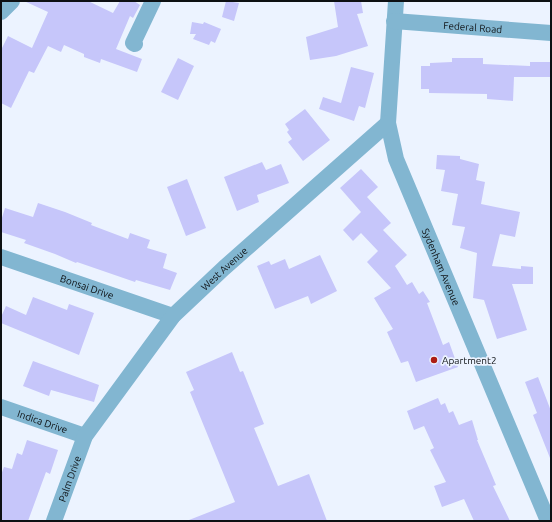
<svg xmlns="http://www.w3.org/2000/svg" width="552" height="522" font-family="Ubuntu,sans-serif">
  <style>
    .building { fill: #c6c6fa }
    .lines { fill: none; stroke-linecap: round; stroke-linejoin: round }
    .minor { stroke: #82b6d1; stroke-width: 16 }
    .poi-dot { fill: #ad1c14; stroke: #ecf3ff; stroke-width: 1.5 }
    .labels { text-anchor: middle; stroke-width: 3.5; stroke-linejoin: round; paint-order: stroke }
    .street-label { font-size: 10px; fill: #0d1013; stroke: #ecf3ff }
    .poi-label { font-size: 10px; fill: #0d1013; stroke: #ecf3ff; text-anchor: start }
  </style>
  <rect width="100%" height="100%" fill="#ecf3ff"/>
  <path class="building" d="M 24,1 L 88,1 L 113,13 L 120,1 L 134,1 L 140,5 L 133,18 L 130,16 L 116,49 L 142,59 L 137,72 L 101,59 L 100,63 L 84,57 L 84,54 L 64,45 L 61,52 L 48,46 L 34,73 L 29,71 L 11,108 L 1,103 L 1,50 L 8,36 L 32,48 L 48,12 Z
    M 226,1 L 239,3 L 234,21 L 222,17 Z
    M 334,1 L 361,1 L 363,13 L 357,14 L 368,46 L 336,56 L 310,60 L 306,37 L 338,27 Z
    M 192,22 L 203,24 L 204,22 L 221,29 L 215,43 L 211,41 L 209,45 L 193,39 L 196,34 L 190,34 Z
    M 178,58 L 194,66 L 178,100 L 161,92 Z
    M 452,58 L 483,58 L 483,64 L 530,66 L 530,62 L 551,62 L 551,77 L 514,77 L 513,101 L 487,99 L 487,94 L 429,93 L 429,89 L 421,89 L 421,66 L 430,66 L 430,63 L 452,62 Z
    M 351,67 L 374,73 L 365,108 L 359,106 L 354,121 L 319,109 L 323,97 L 341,103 Z
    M 305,109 L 330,140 L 303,161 L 288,142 L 292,139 L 287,132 L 289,130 L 285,124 Z
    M 437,155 L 460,156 L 460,159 L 479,164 L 476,180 L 485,182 L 481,204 L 520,212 L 515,237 L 500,234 L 492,266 L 521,269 L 521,266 L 533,267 L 533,284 L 512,284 L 527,330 L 497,339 L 484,300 L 473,298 L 477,253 L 460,248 L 465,227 L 452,225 L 458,194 L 441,191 L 445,170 L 436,169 Z
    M 262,162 L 266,170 L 281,164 L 289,183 L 257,195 L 259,202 L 237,211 L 224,177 Z
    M 361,169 L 378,187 L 367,197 L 391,223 L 383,230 L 407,255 L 395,266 L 407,285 L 412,282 L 419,294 L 423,291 L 430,302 L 427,303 L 443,345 L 449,342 L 458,367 L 416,382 L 408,361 L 401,363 L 387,332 L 393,329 L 374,298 L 391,288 L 367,262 L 378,251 L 361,233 L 353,241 L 343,230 L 361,212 L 340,188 Z
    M 187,179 L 206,228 L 186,236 L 167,187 Z
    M 38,203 L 65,212 L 92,223 L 91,225 L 128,239 L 130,233 L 150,240 L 147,248 L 167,254 L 163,268 L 177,273 L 170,290 L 136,280 L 135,282 L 77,262 L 76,263 L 55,254 L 24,243 L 26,240 L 1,232 L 1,221 L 5,208 L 33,217 Z
    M 320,255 L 337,291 L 311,304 L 308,296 L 275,309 L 257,266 L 269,261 L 271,265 L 285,259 L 289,269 Z
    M 33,297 L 67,310 L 69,304 L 94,313 L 79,355 L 1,323 L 1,317 L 6,306 L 26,315 Z
    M 232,352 L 240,372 L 243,371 L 264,424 L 254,428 L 278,486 L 309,474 L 327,521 L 189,521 L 189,520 L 235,502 L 190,392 L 194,390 L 186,372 Z
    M 33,361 L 99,385 L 94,402 L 51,390 L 49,396 L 23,386 Z
    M 538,377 L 551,411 L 551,458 L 550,458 L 533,415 L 537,413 L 525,382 Z
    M 438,398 L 441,405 L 445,403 L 449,413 L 453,411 L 459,425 L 472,420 L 478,440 L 477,440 L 496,485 L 493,486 L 510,521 L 474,521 L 464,499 L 442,507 L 434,486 L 446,482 L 430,450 L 434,448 L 424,426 L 414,430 L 407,411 Z
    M 27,440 L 58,450 L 50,474 L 46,472 L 28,521 L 1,521 L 1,475 L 4,467 L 12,469 L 17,453 L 22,455 Z"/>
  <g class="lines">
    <g class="minor">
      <path id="s1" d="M 396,1 L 388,123 L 396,159 L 548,521"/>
      <path d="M 1,12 L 12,1"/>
      <path id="s2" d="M 394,21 L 551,33"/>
      <path d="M 135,44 L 133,43 L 153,1"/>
      <path id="s3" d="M 1,257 L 173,316"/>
      <path id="s4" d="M 1,407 L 85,436"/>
      <path id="s5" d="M 54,521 L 85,436 L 173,316 L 224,268 L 388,123"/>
    </g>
  </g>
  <circle class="poi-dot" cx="434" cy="360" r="4"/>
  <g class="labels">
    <g class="street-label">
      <text dy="4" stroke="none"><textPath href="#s2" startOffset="79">Federal Road</textPath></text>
      <text dy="4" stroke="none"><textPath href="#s1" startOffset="276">Sydenham Avenue</textPath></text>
      <text dy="4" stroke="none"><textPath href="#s5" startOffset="309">West Avenue</textPath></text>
      <text dy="4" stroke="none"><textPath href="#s3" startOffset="91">Bonsai Drive</textPath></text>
      <text dy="4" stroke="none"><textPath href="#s4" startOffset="44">Indica Drive</textPath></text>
      <text dy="4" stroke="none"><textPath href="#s5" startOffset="45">Palm Drive</textPath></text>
    </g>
    <g class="poi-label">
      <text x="442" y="364">Apartment2</text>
    </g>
  </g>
  <rect width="552" height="522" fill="none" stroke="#0d1013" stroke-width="4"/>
</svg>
